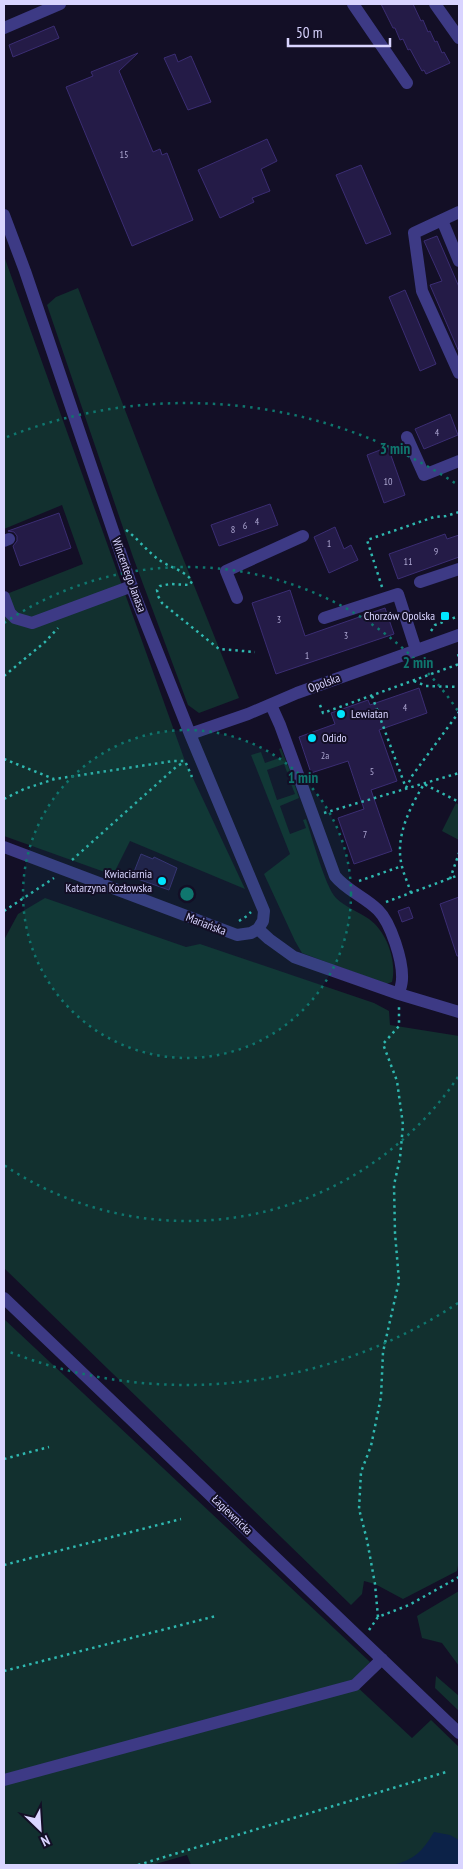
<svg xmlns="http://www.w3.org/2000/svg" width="463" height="1869" font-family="'PT Sans Narrow',sans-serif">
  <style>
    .green { fill: #12302f }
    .water { fill: #0c2248 }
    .building { fill: #241b47; stroke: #3b2d73 }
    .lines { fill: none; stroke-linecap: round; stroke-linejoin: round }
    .path { stroke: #2fb8b0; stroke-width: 2.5; stroke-dasharray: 2.5 4; stroke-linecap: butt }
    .minor { stroke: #3d3a85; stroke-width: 12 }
    .ring { fill: none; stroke: #0f766e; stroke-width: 2.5; stroke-dasharray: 2.5 5 }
    .poi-dot { fill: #00e5ff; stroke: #130f26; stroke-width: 2 }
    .labels { text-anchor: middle; stroke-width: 4; stroke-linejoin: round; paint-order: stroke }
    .number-label { font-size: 10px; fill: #aca6d1 }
    .street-label { font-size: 12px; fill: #d9d4ff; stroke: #130f26 }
    .poi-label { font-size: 12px; fill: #d9d4ff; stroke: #130f26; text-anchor: end }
    .centre { fill: #0f766e; stroke: #130f26; stroke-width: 2.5 }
    .ring-label { font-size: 15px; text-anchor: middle; font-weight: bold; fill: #0f766e; stroke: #130f26; stroke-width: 4; stroke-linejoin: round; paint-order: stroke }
  </style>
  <rect width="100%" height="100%" fill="#130f26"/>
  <path class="green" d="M 4,256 L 185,761 L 245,889 L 130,841 L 113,875 L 4,836 L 4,595 L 83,564 L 62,505 L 4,529 Z
    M 78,288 L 157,493 L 239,698 L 199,713 L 188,705 L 133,557 L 47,305 L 56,297 Z
    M 281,748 L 290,771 L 287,772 L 284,764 L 267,770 L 277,800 L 295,794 L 291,784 L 294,783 L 299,798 L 280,806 L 290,834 L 306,828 L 303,820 L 306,819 C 312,837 325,886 336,898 C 345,907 359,912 369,919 C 387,932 397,961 392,982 L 386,984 L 302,953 L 295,941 L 264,874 L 290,854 L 251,755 L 261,752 L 265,763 L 282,757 L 279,749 Z
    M 456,803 L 459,805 L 459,840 L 442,831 Z
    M 45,898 L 186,947 L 200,944 L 374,1003 L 389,1011 L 390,1025 L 459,1036 L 459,1560 L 457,1571 L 403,1599 L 375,1584 L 364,1581 L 362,1594 L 351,1605 L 4,1268 L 4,940 L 18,914 Z
    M 4,1319 L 370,1662 L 352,1681 L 355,1685 L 412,1738 L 431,1720 L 459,1747 L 459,1865 L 191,1865 L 187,1855 L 152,1865 L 4,1865 Z
    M 459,1591 L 459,1666 L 442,1643 L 422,1638 L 417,1616 Z
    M 436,1676 L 459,1696 L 459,1711 L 435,1688 Z"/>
  <path class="water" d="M 434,1832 L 450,1835 L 459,1840 L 459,1865 L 393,1865 C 415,1859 422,1852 434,1832 Z"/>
  <path class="building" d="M 381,4 L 413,4 L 421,21 L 423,20 L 428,32 L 430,31 L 435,42 L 437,41 L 442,53 L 444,52 L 450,63 L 426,74 L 424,70 L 422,71 L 410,49 L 408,50 L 403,39 L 400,40 L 395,28 L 393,28 Z
    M 54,26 L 59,38 L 13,57 L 9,45 Z
    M 138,53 L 119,71 L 153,152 L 160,149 L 162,155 L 167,153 L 193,220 L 132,246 L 66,87 L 93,76 L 91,72 Z
    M 175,54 L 178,62 L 191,56 L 211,102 L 188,110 L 164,58 Z
    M 267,139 L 277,161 L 261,169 L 270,191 L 252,198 L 254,202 L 220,218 L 198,170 Z
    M 361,165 L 391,234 L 366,244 L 336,175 Z
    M 437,236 L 459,287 L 459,352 L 430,285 L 442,281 L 424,241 Z
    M 405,290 L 436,364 L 420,371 L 389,297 Z
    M 450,414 L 458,435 L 424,449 L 415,429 Z
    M 388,447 L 405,495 L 384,503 L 367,455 Z
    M 270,504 L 278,525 L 219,546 L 211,525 Z
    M 59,513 L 71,548 L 20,566 L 13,546 L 17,541 L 17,536 L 14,532 L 8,531 Z
    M 335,527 L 344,549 L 351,545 L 358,560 L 329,573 L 314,537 Z
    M 445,534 L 447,539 L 459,535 L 459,557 L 398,579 L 389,554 Z
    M 290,590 L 305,636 L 385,608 L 394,634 L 276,674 L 252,603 Z
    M 419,688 L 427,713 L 379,730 L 397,781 L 371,790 L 392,851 L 354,864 L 338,818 L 364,809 L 348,761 L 311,773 L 299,737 L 335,724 L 331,713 L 368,700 L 370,705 Z
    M 141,854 L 153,859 L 154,857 L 177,868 L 169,890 L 132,877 Z
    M 459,897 L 459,956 L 457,956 L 440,904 Z
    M 409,907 L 413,918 L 402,922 L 398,911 Z"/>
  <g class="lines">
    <path class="path" d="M 126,530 C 141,541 149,555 166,564 C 175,569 186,572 192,581 L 190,585 L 170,584 L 160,586 L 157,590 L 158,596 L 162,603 L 219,649 L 255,652
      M 382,587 L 367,540 L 434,517 L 446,516 L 459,512
      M 431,631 L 435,625 L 459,616
      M 458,654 L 459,657
      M 4,676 L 45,642 L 58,628
      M 414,681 L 426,686 L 459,687
      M 372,696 L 406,788
      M 320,705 L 323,713 L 459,664
      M 4,759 L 54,779
      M 406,788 L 412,776 L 459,712
      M 4,799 L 24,789 L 55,779 L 173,761 L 185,761 L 192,777
      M 324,813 L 459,773
      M 72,860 L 176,767 L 184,762
      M 450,879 L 459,853
      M 359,881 L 402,866
      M 411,893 C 408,883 403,873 401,862 C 396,835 410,807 424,784 L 459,802
      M 386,902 L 459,875
      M 4,911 L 54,878
      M 239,921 L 247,916 L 251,912
      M 4,1459 L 49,1447
      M 4,1565 L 181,1519
      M 378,1617 L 375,1584 L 367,1540 L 359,1509 L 361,1472 L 371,1446 L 381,1397 L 383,1352 L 399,1281 L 395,1233 L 394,1185 L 400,1158 L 403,1125 L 397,1081 L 383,1044 L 399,1026 L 399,1006
      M 369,1630 L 378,1617 L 409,1605 L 459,1577
      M 4,1671 L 216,1616
      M 138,1865 L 446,1772"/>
    <path class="minor" d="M 353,4 L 407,83
      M 435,4 L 459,38
      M 4,28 L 60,4
      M 459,212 L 414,233 L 422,291 L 459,373
      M 4,215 L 25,271 L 134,593 L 190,734 L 264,911 L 263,921 L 258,929 L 251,933 L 237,935 L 4,847
      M 442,220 L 459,261
      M 407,437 L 424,475 L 459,461
      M 4,541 L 9,539
      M 420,582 L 459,569
      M 4,597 L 10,613 L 15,618 L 32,623 L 132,586
      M 237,598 L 226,571 L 303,536
      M 324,618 L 398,594 L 416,650
      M 271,705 L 280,725 L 335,876 C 346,890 365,897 378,910 C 391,923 403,961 402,979 C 402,984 400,989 399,994
      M 190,734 L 248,714 L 297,693 L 459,635
      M 258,929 L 269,939 L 294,957 L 399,994 L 459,1012
      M 4,1298 L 459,1733
      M 4,1780 L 355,1685 L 382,1659"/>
  </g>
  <circle cx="187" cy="894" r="164" fill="#0f766e" fill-opacity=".12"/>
  <g class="ring">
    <circle cx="187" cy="894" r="164"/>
    <path d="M458 1077A327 327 0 0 1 4 1165M4 623A327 327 0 0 1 458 711"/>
    <path d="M458 1303A491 491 0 0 1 7 1351M7 437A491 491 0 0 1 458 485"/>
  </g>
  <g class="poi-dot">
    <rect x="440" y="611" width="10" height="10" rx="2.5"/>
    <circle cx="341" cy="714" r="5"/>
    <circle cx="312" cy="738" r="5"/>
    <circle cx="162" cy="881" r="5"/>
  </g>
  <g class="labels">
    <g class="number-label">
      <text x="124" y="158">15</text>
      <text x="437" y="436">4</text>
      <text x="388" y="485">10</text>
      <text x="257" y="525">4</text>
      <text x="245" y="529">6</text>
      <text x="233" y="533">8</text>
      <text x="329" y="547">1</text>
      <text x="436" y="555">9</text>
      <text x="408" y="565">11</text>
      <text x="279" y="623">3</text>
      <text x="346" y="639">3</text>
      <text x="307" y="659">1</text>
      <text x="405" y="711">4</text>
      <text x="325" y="759">2a</text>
      <text x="372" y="775">5</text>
      <text x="365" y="838">7</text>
    </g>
    <g class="street-label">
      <text transform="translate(129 575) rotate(70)" y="4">Wincentego Janasa</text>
      <text transform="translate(324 683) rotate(-20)" y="4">Opolska</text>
      <text transform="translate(206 924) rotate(21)" y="4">Mariańska</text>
      <text transform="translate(232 1515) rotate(44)" y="4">Łagiewnicka</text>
    </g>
    <g class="poi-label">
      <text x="435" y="620">Chorzów Opolska</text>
      <text x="351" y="718" text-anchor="start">Lewiatan</text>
      <text x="322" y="742" text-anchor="start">Odido</text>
      <text x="152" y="878">Kwiaciarnia<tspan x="152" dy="14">Katarzyna Kozłowska</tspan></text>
    </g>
  </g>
  <circle cx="187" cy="894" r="8" class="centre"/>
  <g class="ring-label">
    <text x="395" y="454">3 min</text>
    <text x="418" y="668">2 min</text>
    <text x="303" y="783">1 min</text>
  </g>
  <rect width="463" height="1869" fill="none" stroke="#d9d4ff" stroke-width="10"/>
  <g transform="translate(40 1829) rotate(155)" stroke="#130f26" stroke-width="4" paint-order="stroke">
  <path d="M0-4L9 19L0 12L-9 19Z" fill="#d9d4ff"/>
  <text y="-8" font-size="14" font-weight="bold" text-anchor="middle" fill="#d9d4ff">N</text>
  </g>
  <path d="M288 38v8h102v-8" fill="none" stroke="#d9d4ff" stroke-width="2.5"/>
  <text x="296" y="38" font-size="15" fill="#d9d4ff" stroke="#130f26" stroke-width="4" paint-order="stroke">50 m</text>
</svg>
